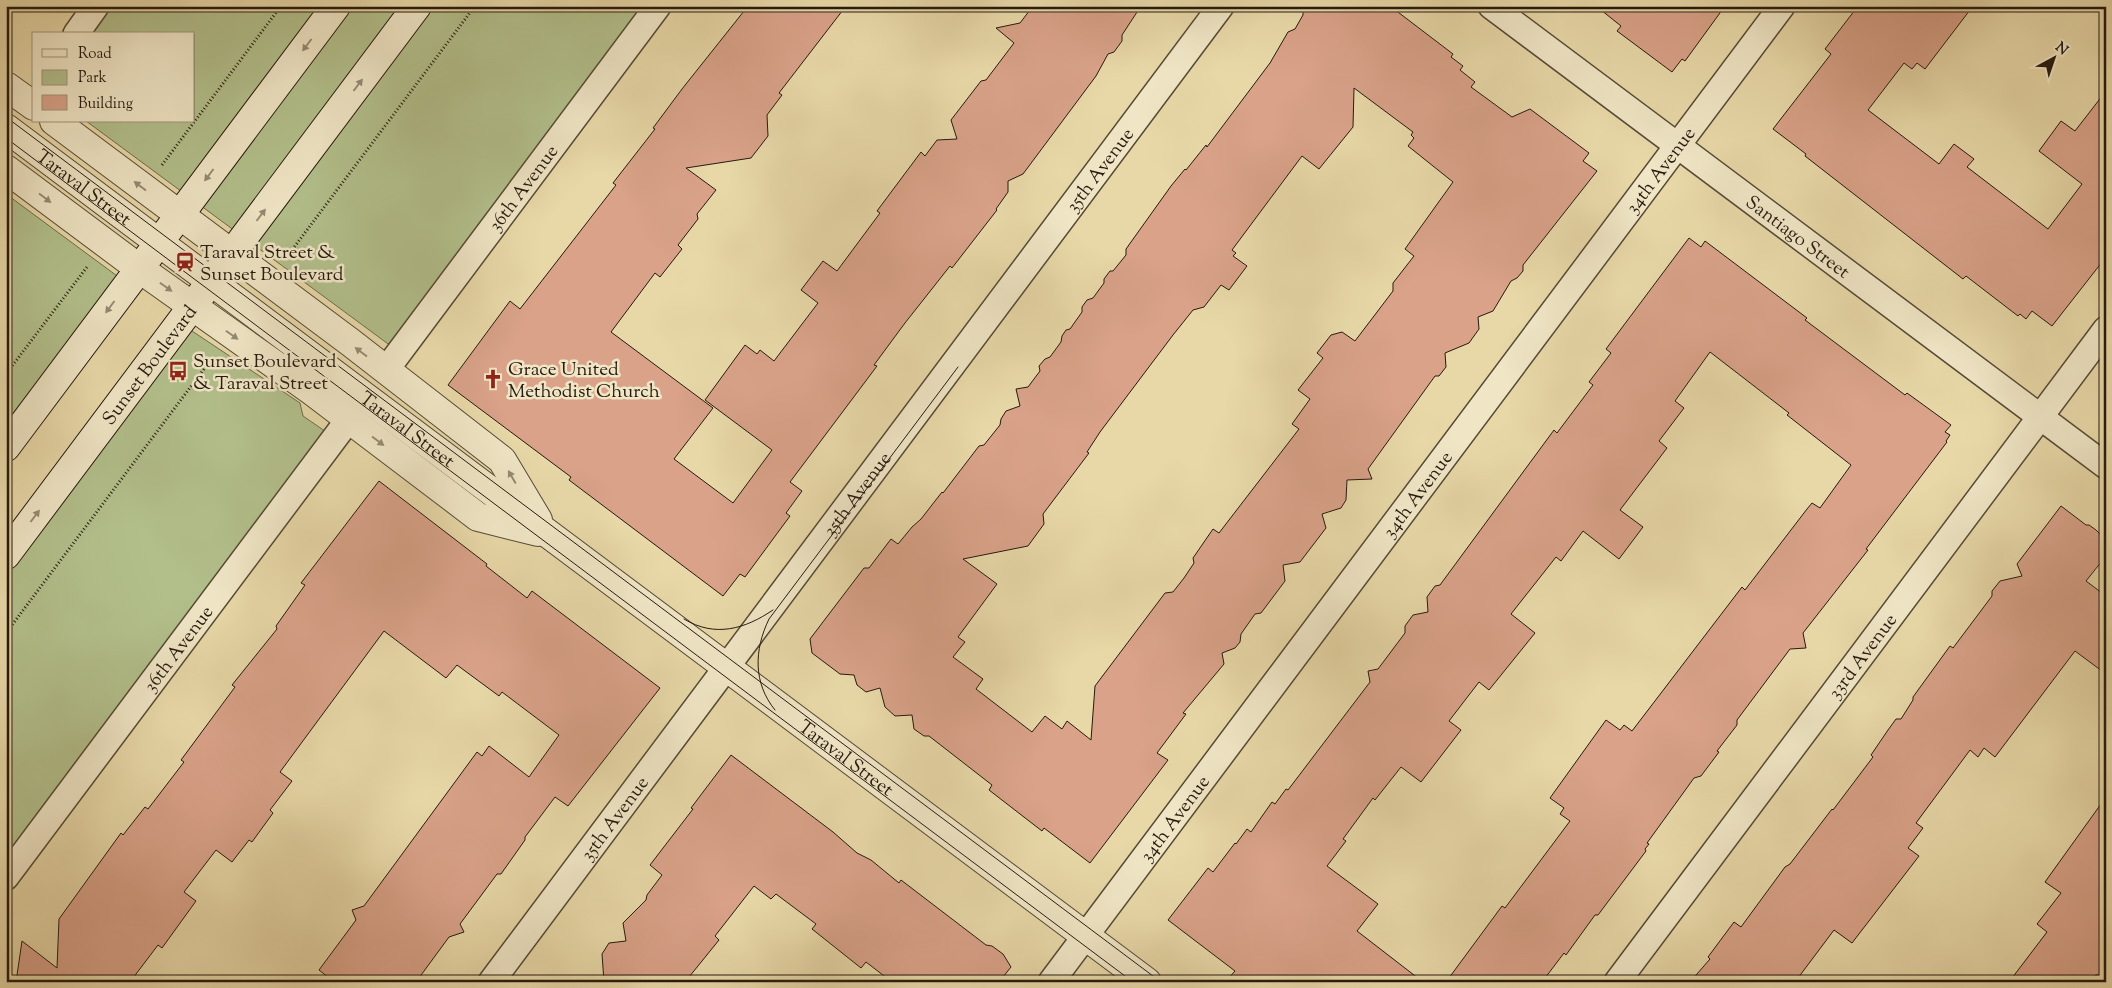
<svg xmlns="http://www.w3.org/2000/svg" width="2112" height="988" font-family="'Sorts Mill Goudy',serif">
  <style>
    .green { fill: #b2bf8b; stroke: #6c6c4d }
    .building { fill: #d9a289; stroke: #261a0f; fill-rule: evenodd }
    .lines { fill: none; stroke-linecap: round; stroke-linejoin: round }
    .minor-casing { stroke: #564a35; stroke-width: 28 }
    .tertiary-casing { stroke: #564a35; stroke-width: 30 }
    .secondary-casing { stroke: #261a0f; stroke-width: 30 }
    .path { stroke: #261a0f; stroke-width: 3; stroke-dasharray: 1 2.5; stroke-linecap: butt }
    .minor { stroke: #f0e6c6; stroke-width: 25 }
    .tertiary { stroke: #f0e6c6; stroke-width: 28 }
    .secondary { stroke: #f0e6c6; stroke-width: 28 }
    .tram { stroke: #261a0f; stroke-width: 1 }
    .oneway { fill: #958a74 }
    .labels { text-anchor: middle; stroke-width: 5; stroke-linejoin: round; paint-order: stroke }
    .street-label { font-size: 19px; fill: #261a0f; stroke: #f0e6c6 }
    .poi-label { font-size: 19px; fill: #261a0f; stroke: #f0e6c6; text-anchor: start }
  </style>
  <rect width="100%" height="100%" fill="#e8d8a8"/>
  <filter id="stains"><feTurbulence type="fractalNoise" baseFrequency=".004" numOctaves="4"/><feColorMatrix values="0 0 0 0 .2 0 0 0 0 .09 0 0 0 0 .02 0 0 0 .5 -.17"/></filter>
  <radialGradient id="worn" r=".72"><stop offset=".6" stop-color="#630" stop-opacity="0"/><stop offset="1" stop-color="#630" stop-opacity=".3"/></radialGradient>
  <path class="green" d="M 96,6 L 658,6 L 399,352 L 86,121 L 194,121 L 194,34 L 76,34 Z
    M 6,194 L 128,284 L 6,447 Z
    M 180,323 L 300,403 L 303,416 L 335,438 L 6,878 L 6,555 Z"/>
  <path class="building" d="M 748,6 L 846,6 L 779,93 L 782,95 L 767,115 L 768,136 L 751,158 L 686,168 L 716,190 L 697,214 L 698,219 L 678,245 L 682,249 L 660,277 L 655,273 L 611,332 L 713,408 L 674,459 L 733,503 L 772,450 L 705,400 L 745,345 L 757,354 L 760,350 L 774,361 L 818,303 L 801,290 L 823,261 L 837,271 L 880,213 L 877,211 L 921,152 L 925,156 L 937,140 L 957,139 L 951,120 L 981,81 L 986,80 L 1014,43 L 996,28 L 1020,23 L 1033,6 L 1141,6 L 1122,35 L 1122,41 L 1114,52 L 1108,54 L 1096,76 L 1023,174 L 1008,181 L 1008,192 L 996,209 L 997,210 L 952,268 L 950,266 L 905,323 L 874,365 L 877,366 L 790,482 L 802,491 L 786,513 L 790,516 L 745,577 L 740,574 L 723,596 L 569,480 L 571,477 L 448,385 L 510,301 L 520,309 L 616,185 L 613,183 L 655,129 L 653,128 L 682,89 Z
    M 1303,6 L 1390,6 L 1453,54 L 1451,57 L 1463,66 L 1460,70 L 1475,82 L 1471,87 L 1512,117 L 1530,109 L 1589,153 L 1583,161 L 1597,171 L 1523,265 L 1523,271 L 1517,278 L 1511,281 L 1493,311 L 1478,317 L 1479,329 L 1469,343 L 1445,353 L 1446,367 L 1439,376 L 1435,376 L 1368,469 L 1372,479 L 1347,480 L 1346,500 L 1341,508 L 1322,514 L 1326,528 L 1300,562 L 1283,565 L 1285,581 L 1261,613 L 1255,614 L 1241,634 L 1240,642 L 1235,648 L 1222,653 L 1224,664 L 1183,713 L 1186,714 L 1157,753 L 1168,760 L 1090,863 L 1044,828 L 1042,831 L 989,790 L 992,785 L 929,736 L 924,736 L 914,729 L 912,715 L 895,716 L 885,707 L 880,688 L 866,692 L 857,685 L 854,675 L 840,674 L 812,653 L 810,639 L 864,568 L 869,568 L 891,539 L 898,544 L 912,527 L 921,519 L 942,492 L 943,493 L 979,446 L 984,445 L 1000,425 L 1001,419 L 1006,411 L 1020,406 L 1016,389 L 1028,387 L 1040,371 L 1039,366 L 1045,359 L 1050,357 L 1061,342 L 1062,336 L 1066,330 L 1070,329 L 1082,312 L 1082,307 L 1087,300 L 1093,298 L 1104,283 L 1104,279 L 1110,271 L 1113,271 L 1126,255 L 1126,249 L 1171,186 L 1185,169 L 1186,170 L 1206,145 L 1207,147 L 1270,63 L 1288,32 L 1295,29 L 1303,15 ZM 1354,88 L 1413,132 L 1411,135 L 1414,138 L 1408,146 L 1453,182 L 1405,249 L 1414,256 L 1393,283 L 1393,291 L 1355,341 L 1342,332 L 1331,335 L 1317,353 L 1323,358 L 1298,390 L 1310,399 L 1292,424 L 1299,429 L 1219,533 L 1213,529 L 1193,558 L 1194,563 L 1184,578 L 1173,592 L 1165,593 L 1095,686 L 1091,740 L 1067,721 L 1062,729 L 1045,716 L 1032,732 L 976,689 L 983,679 L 953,657 L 965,642 L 958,637 L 997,584 L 963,559 L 1028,546 L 1044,524 L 1043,514 L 1089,453 L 1087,452 L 1100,432 L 1173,335 L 1193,310 L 1204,307 L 1221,285 L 1229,290 L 1247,266 L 1233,256 L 1236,253 L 1232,250 L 1302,156 L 1319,169 L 1353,127 Z
    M 1596,6 L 1725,6 L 1685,61 L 1682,59 L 1672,72 L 1617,31 L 1621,26 Z
    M 1858,6 L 1973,6 L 1925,69 L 1917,63 L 1912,69 L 1904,63 L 1868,110 L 1939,164 L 1954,144 L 1974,159 L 1967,167 L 2048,229 L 2082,184 L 2039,151 L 2061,121 L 2075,131 L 2106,91 L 2106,257 L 2052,326 L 2032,311 L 2026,319 L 2020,314 L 2018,316 L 1966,276 L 1963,279 L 1805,156 L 1806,154 L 1773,129 L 1831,54 L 1825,49 Z
    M 1689,238 L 1701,247 L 1705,241 L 1807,318 L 1805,320 L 1905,395 L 1907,393 L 1951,425 L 1945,432 L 1950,435 L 1946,441 L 1947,442 L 1866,549 L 1868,550 L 1803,633 L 1806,648 L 1790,649 L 1737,720 L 1737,725 L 1717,751 L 1719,752 L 1701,776 L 1694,778 L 1647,843 L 1649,844 L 1645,849 L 1646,851 L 1598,915 L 1595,915 L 1566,955 L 1564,953 L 1542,982 L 1446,982 L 1502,906 L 1505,908 L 1570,821 L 1560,814 L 1564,808 L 1550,798 L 1606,720 L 1620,730 L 1624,725 L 1632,731 L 1742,587 L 1745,590 L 1807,509 L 1812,503 L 1820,508 L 1851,465 L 1787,415 L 1789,413 L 1710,352 L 1675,401 L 1684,408 L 1659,441 L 1667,448 L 1620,510 L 1643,527 L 1619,559 L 1583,531 L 1561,561 L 1556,557 L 1511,614 L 1535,633 L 1489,690 L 1479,682 L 1449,721 L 1461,730 L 1421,782 L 1401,767 L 1375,800 L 1373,798 L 1343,839 L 1346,841 L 1327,866 L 1378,904 L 1357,931 L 1423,982 L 1225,982 L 1235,971 L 1168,920 L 1208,868 L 1213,872 L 1235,843 L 1236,844 L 1247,829 L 1251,832 L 1272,802 L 1275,804 L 1286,789 L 1288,790 L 1370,682 L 1368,671 L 1378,669 L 1405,633 L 1405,626 L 1413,615 L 1428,612 L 1427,597 L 1435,586 L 1440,585 L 1554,430 L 1557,433 L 1593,385 L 1589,382 L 1611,353 L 1606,349 Z
    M 379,481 L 487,564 L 486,566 L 527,598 L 532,591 L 660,688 L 568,806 L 555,797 L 525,837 L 525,840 L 501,874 L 497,874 L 460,924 L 464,932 L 449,937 L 416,982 L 334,982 L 319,970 L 356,920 L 352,910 L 364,906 L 477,752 L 482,756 L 489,746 L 529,777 L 559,735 L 502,692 L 499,696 L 457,665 L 446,678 L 384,631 L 280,772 L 292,781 L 270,810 L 273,813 L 252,842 L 249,840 L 232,862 L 216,850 L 184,892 L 196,901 L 162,948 L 158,945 L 130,982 L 16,982 L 22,941 L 57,968 L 59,919 L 121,833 L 123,835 L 145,807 L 148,809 L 184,762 L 181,760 L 235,687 L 232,685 L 277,629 L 276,626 L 305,585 L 301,583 Z
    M 2061,506 L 2086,525 L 2089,525 L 2096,530 L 2106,540 L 2106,556 L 2086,581 L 2106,596 L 2106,674 L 2075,651 L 1995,757 L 1984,748 L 1978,757 L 1970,750 L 1916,823 L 1923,828 L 1908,848 L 1919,856 L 1852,943 L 1834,930 L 1795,982 L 1690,982 L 1710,959 L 1708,957 L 1734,922 L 1741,927 L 1785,867 L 1790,864 L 1832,809 L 1833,810 L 1873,757 L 1871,755 L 1888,730 L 1896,719 L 1901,719 L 1913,700 L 1913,697 L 1950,646 L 1953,648 L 1992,596 L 1992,591 L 2000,581 L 2022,576 L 2017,564 Z
    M 731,755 L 833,832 L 857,853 L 871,860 L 899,883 L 901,880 L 986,945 L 992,946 L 1003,954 L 1011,967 L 999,982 L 892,982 L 866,962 L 861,968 L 812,929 L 816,924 L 776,894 L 771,899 L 754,886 L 715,936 L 719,940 L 685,982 L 604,982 L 602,954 L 609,943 L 626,941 L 623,923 L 646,900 L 647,895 L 662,875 L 650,865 L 693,809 L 691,808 Z
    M 2106,797 L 2106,975 L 2096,975 L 2091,982 L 2009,982 L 2047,932 L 2037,924 L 2061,893 L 2045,882 Z"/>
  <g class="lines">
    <defs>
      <g id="minor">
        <path id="s1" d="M 1491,6 L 2106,466"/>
        <path d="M 76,34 L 96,6"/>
        <path id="s2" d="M 386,370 L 658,6"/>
        <path id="s3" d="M 6,877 L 349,419"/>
        <path id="s4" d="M 491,982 L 1221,6"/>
        <path id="s5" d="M 1051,982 L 1782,6"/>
        <path id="s6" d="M 1617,982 L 2106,329"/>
      </g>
      <g id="tertiary">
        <path d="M 6,86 L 34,106"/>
        <path d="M 54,121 L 350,342 L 502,460 L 538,520"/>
        <path id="s7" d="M 6,128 L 1147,982"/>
        <path d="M 6,169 L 140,269 L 312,391 L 478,517 L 538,532"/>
      </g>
      <g id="secondary">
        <path d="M 6,447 L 336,6"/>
        <path id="s8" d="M 6,555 L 417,6"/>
      </g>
    </defs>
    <use href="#minor" class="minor-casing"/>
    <use href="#tertiary" class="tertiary-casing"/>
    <use href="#secondary" class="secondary-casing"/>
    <path class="path" d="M 162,165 L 281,6
      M 286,258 L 475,6
      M 6,374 L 87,267
      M 6,633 L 213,357"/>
    <use href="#minor" class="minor"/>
    <use href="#tertiary" class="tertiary"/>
    <use href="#secondary" class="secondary"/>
    <path class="tram" d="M 6,117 L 1161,982
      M 6,138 L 1133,982
      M 684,619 C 715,638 745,629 773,610
      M 775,710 C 753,683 754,650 769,619 L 958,367"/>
  </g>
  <defs><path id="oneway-solid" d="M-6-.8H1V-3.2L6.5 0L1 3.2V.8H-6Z" transform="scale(1.25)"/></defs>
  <g class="oneway">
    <use href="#oneway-solid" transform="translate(307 45) rotate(127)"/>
    <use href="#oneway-solid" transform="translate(358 85) rotate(-53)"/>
    <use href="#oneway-solid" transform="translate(209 175) rotate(127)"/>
    <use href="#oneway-solid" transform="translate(140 186) rotate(-143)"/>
    <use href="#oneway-solid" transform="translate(45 198) rotate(37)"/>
    <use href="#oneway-solid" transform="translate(261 215) rotate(-53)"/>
    <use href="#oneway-solid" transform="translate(166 287) rotate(35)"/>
    <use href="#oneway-solid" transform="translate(110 307) rotate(127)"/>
    <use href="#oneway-solid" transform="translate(232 335) rotate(35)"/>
    <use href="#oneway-solid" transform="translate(361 352) rotate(-143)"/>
    <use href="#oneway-solid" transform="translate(378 441) rotate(37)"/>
    <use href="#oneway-solid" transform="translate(512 477) rotate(-120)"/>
    <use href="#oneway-solid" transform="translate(35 516) rotate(-53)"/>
  </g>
  <defs>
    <symbol id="station-bare" viewBox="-9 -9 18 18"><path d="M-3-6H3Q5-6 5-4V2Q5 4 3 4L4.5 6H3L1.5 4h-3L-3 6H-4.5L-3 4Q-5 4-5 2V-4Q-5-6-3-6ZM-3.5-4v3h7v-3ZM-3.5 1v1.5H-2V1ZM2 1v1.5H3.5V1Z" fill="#8f2418" stroke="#f0e6c6" stroke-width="2.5" paint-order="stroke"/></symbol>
    <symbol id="bus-bare" viewBox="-9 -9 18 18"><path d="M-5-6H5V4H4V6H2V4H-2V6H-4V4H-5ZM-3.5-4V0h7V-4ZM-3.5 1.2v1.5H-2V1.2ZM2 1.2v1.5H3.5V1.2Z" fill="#8f2418" stroke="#f0e6c6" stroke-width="2.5" paint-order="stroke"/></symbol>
    <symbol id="church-bare" viewBox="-9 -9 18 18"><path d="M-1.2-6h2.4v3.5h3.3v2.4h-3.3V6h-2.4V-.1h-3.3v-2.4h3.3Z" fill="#8f2418" stroke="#f0e6c6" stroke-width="2.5" paint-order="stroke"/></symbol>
  </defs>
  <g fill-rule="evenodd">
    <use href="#station-bare" x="171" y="248" width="28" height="28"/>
    <use href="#bus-bare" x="164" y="357" width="28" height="28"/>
    <use href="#church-bare" x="479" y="365" width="28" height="28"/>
  </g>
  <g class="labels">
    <g class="street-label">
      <text dy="7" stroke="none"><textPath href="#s4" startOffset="1015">35th Avenue</textPath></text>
      <text dy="7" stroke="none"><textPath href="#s5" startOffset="1015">34th Avenue</textPath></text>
      <text dy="7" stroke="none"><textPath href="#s7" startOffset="98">Taraval Street</textPath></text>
      <text dy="7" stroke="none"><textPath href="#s2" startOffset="228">36th Avenue</textPath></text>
      <text dy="7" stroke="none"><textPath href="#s1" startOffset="384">Santiago Street</textPath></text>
      <text dy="7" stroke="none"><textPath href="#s8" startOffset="238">Sunset Boulevard</textPath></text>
      <text dy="7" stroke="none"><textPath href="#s7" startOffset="502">Taraval Street</textPath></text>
      <text dy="7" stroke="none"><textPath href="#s4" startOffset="610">35th Avenue</textPath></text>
      <text dy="7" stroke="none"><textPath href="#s5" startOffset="610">34th Avenue</textPath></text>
      <text dy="7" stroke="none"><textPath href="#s3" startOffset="286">36th Avenue</textPath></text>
      <text dy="7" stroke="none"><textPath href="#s6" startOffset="408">33rd Avenue</textPath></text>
      <text dy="7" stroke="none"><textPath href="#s7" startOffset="1050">Taraval Street</textPath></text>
      <text dy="7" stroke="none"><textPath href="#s4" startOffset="205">35th Avenue</textPath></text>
      <text dy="7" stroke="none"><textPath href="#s5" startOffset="205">34th Avenue</textPath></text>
    </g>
    <g class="poi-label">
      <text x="200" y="258">Taraval Street &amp;<tspan x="200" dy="22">Sunset Boulevard</tspan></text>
      <text x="193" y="367">Sunset Boulevard<tspan x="193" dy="22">&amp; Taraval Street</tspan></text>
      <text x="508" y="375">Grace United<tspan x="508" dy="22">Methodist Church</tspan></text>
    </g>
  </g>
  <rect width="2112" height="988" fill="none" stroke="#e8d8a8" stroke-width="25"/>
  <rect x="8" y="8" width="2097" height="973" fill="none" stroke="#261a0f" stroke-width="2.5"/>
  <rect x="12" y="12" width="2087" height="963" fill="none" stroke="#261a0f"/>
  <rect x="32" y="32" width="162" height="90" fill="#f0e6c6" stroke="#9f947d"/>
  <rect x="42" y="49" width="25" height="8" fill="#f0e6c6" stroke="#9f947d"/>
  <text x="78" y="58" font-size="15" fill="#261a0f">Road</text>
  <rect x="42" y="70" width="25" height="15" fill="#b2bf8b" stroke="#9f947d"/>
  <text x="78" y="82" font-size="15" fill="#261a0f">Park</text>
  <rect x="42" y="95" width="25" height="15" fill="#d9a289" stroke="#9f947d"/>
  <text x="78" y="108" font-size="15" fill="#261a0f">Building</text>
  <g transform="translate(2054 58) rotate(40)" stroke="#f0e6c6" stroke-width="4" paint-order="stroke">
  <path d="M0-4L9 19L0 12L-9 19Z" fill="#261a0f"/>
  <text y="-8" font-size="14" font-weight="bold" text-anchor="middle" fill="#261a0f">N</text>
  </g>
  <rect width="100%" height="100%" filter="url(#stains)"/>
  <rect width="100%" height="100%" fill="url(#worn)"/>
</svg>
